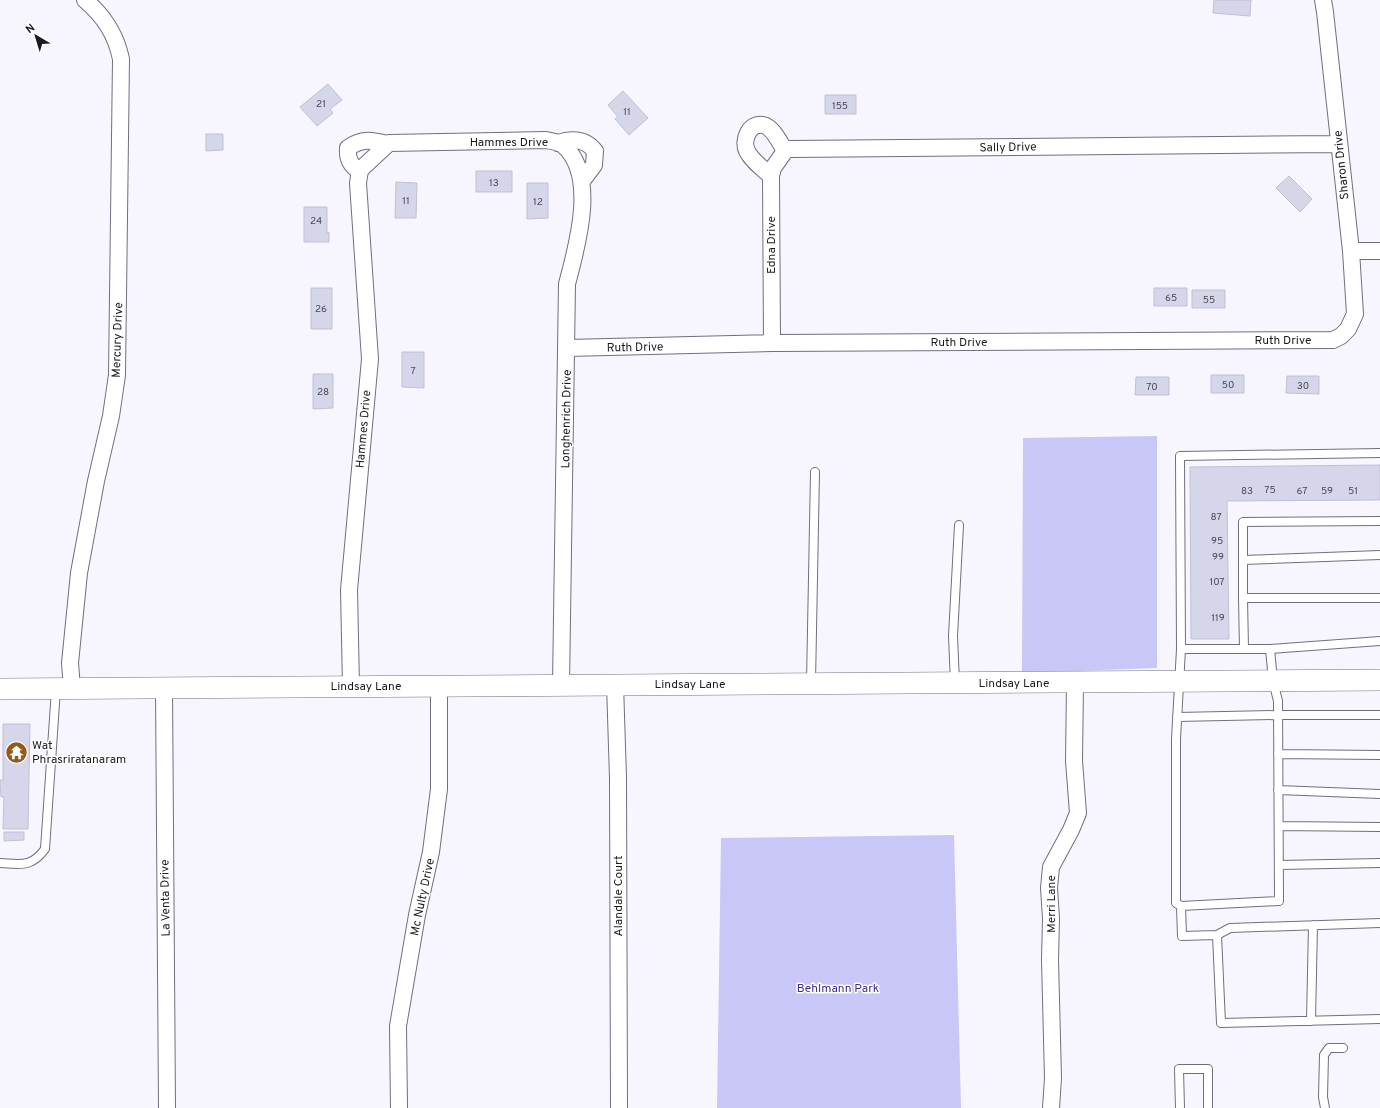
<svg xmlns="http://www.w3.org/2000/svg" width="1380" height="1108" font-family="Overpass,sans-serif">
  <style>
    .green { fill: #c9c7f7 }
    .building { fill: #d6d6ea; stroke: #c0bfd3 }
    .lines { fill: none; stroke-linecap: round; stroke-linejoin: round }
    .service-casing { stroke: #6f6f80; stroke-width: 10 }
    .minor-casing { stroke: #6f6f80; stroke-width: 18 }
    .tertiary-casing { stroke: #6f6f80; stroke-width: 22 }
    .service { stroke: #fff; stroke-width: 8 }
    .minor { stroke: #fff; stroke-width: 16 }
    .tertiary { stroke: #fff; stroke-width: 21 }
    .labels { text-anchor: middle; stroke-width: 3; stroke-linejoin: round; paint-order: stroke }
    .number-label { font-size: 10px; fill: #494953 }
    .street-label { font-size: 12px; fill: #1a1a21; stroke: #fff }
    .poi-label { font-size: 12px; fill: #1a1a21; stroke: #fff; text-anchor: start }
    .park-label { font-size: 12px; fill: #422d8d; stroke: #fff }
  </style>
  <rect width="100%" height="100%" fill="#f7f6ff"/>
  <path class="green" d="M 1157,436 L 1157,668 L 1022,673 L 1023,438 Z
    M 954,835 L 961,1108 L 717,1108 L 721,838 Z"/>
  <path class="building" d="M 1214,0 L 1251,0 L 1250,16 L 1213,13 Z
    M 328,84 L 342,100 L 330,109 L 333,113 L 317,126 L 300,107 Z
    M 623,91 L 648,118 L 629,135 L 615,119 L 618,117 L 608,105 Z
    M 825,95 L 856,95 L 856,114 L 825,114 Z
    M 206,134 L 223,134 L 223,150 L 206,151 Z
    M 476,171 L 512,171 L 512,192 L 476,192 Z
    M 1289,176 L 1312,199 L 1300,212 L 1276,188 Z
    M 396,182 L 417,183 L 416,218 L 395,218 Z
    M 527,183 L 548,183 L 548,218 L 527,219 Z
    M 304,207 L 327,207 L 327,233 L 329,232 L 329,242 L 304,242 Z
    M 311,288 L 332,288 L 332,329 L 311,329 Z
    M 1154,288 L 1187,288 L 1187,306 L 1154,306 Z
    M 1192,290 L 1225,290 L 1225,308 L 1192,308 Z
    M 402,352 L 424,352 L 424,388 L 402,387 Z
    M 313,374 L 333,374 L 333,408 L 313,409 Z
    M 1211,375 L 1244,375 L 1244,393 L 1211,393 Z
    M 1287,376 L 1319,376 L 1319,394 L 1286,393 Z
    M 1136,377 L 1169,377 L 1169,395 L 1135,395 Z
    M 1380,465 L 1380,500 L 1227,501 L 1229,639 L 1191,639 L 1190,467 Z
    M 3,724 L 30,724 L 28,829 L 3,829 L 4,797 L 1,797 L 0,784 L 0,780 L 3,780 Z
    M 4,832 L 24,832 L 24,840 L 4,841 Z"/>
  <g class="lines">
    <defs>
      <path id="service" d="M 1243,560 L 1380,555
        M 1243,598 L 1243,522 L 1380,521
        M 1181,649 L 1270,649 L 1273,681 L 1278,701 L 1279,901 L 1181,906 L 1176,903 L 1176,739 L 1181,649 L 1180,456 L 1380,453
        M 1244,649 L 1243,598 L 1380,598
        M 1270,649 L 1380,641
        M 811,683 L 815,472
        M 955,683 L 953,636 L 959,525
        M 1177,717 L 1278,715 L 1380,715
        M 1278,754 L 1380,755
        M 1278,790 L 1380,794
        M 1279,826 L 1380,827
        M 0,863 C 21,864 31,868 45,849 L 56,689
        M 1279,865 L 1380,863
        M 1181,906 L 1182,936 L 1217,935 L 1221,1023 L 1380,1019
        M 1217,935 L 1230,928 L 1380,923
        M 1311,1021 L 1313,925
        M 1180,1108 L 1179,1069 L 1208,1069 L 1208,1108
        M 1325,1108 L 1323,1097 L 1324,1055 L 1329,1048 L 1343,1048"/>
      <path id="minor" d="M 558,143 C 572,138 586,139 595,151 L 594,165 L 582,181
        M 785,151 L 789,149 L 1338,144
        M 360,172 C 351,165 347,160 348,148 C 362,138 372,140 387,144
        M 771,176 C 762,168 752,161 747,151 C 742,141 749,122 763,125 C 773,127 780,143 785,151
        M 1351,251 L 1380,251
        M 772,343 L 771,176 L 773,168 L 785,151
        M 567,348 L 772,343 L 1333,340 L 1341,336 L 1348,329 L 1355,314 L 1351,251 L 1325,12 L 1323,0
        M 615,684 L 618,778 L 619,1108
        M 351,686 L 349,590 L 370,359 L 358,183 L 360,170 L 389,143 L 546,140 C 551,141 559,142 563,145 C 598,175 577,246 567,284 L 561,685
        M 164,687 L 167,1108
        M 72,688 L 70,663 L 79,573 L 96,481 L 111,416 L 117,375 L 121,59 C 116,35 105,17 85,0
        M 399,1108 L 398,1026 L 417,915 L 431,852 L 439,789 L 439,685
        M 1051,1108 L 1053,1078 L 1050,960 L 1051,918 L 1049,888 L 1051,867 L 1071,830 L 1078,813 L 1074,761 L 1075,683"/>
      <path id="tertiary" d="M 0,689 L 1380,680"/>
    </defs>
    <use href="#service" class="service-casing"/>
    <use href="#minor" class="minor-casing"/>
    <use href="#tertiary" class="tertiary-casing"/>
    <use href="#service" class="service"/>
    <use href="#minor" class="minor"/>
    <use href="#tertiary" class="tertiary"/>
  </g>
  <defs>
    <symbol id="temple-disc" viewBox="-11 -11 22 22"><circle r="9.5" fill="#955a19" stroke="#fff"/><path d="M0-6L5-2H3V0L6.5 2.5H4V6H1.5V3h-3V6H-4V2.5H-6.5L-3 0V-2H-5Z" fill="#fff"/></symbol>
  </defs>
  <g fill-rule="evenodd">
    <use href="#temple-disc" x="4" y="740" width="25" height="25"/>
  </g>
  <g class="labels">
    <g class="number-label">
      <text x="321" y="107">21</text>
      <text x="840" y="109">155</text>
      <text x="627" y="115">11</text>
      <text x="494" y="186">13</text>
      <text x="406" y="204">11</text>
      <text x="538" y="205">12</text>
      <text x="316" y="224">24</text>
      <text x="1171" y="301">65</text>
      <text x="1209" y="303">55</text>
      <text x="321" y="312">26</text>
      <text x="413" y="374">7</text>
      <text x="1228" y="388">50</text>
      <text x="1303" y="389">30</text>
      <text x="1152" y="390">70</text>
      <text x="323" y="395">28</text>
      <text x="1270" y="493">75</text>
      <text x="1247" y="494">83</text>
      <text x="1302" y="494">67</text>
      <text x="1327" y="494">59</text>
      <text x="1353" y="494">51</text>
      <text x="1216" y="520">87</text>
      <text x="1217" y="544">95</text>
      <text x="1218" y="560">99</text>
      <text x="1217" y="585">107</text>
      <text x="1218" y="621">119</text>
    </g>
    <g class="street-label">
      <text x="509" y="146">Hammes Drive</text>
      <text transform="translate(1008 147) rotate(-1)" y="4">Sally Drive</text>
      <text transform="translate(1341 165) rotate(-96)" y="4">Sharon Drive</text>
      <text transform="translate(771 245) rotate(-90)" y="4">Edna Drive</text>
      <text transform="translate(117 340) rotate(-88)" y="4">Mercury Drive</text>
      <text x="1283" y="344">Ruth Drive</text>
      <text x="959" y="346">Ruth Drive</text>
      <text transform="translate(635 347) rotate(-1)" y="4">Ruth Drive</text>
      <text transform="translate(566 419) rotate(-89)" y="4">Longhenrich Drive</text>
      <text transform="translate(363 429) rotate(-85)" y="4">Hammes Drive</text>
      <text x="1014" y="687">Lindsay Lane</text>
      <text x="690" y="688">Lindsay Lane</text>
      <text x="366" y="690">Lindsay Lane</text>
      <text transform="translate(618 896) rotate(-90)" y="4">Alandale Court</text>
      <text transform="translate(422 897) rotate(-78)" y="4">Mc Nulty Drive</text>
      <text transform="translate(165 898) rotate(-91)" y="4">La Venta Drive</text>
      <text transform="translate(1051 904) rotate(-90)" y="4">Merri Lane</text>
    </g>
    <g class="poi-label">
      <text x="32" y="749">Wat<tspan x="32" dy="14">Phrasriratanaram</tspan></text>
    </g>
    <g class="park-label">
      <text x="838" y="992">Behlmann Park</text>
    </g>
  </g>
  <g transform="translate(36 36) rotate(322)" stroke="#ffffff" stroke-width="3" paint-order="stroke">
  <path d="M0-3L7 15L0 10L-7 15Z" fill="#1a1a21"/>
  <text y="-6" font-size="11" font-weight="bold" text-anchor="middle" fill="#1a1a21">N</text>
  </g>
</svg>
